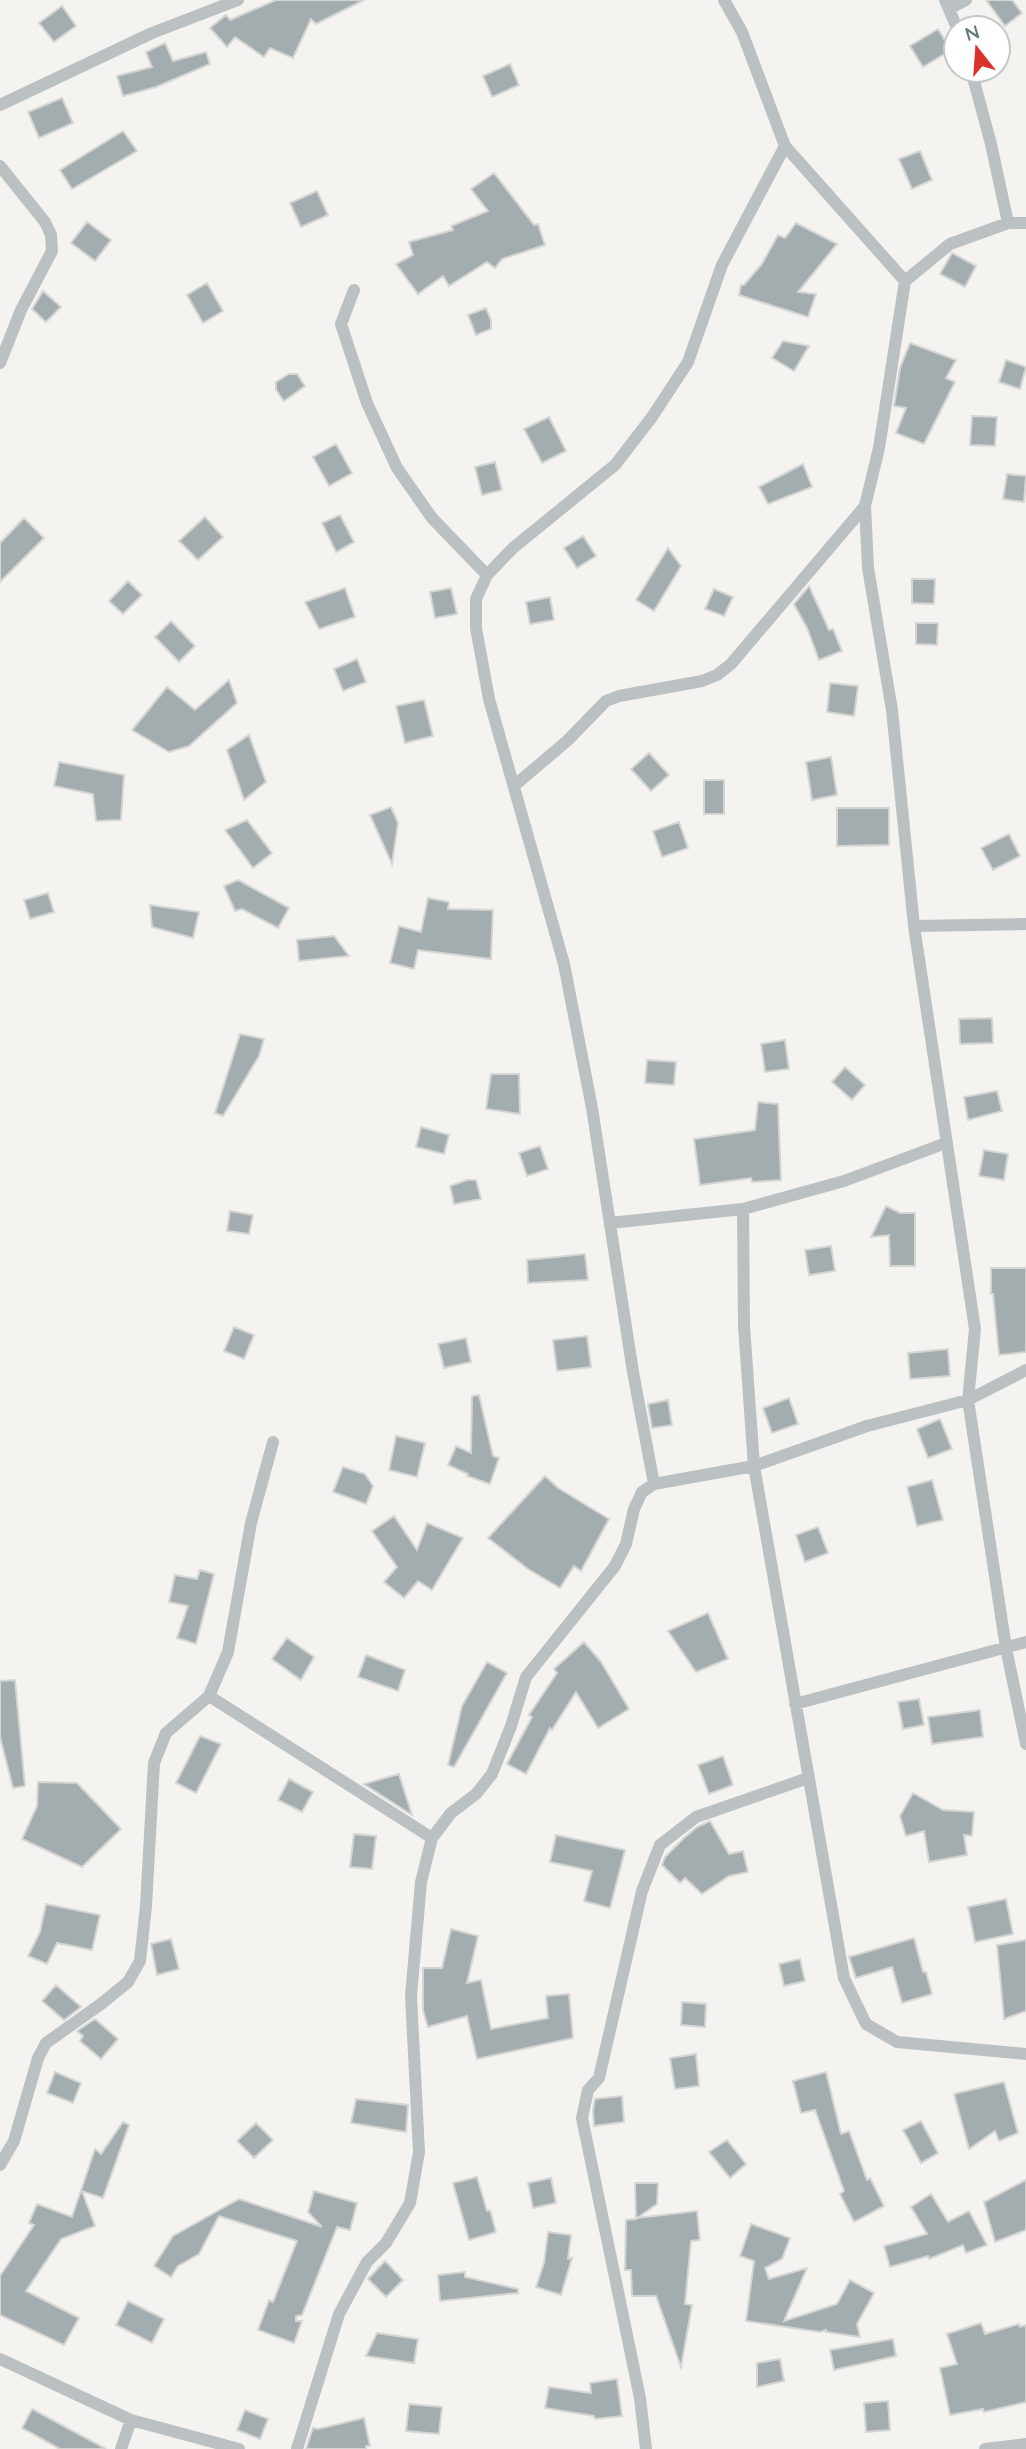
<svg xmlns="http://www.w3.org/2000/svg" width="1026" height="2449" font-family="Quicksand,sans-serif">
  <style>
    .building { fill: #a3adb0; stroke: #d5d5d3; stroke-width: 2 }
    .lines { fill: none; stroke-linecap: round; stroke-linejoin: round }
    .minor { stroke: #bbc0c2; stroke-width: 12 }
  </style>
  <rect width="100%" height="100%" fill="#f4f3f0"/>
  <path class="building" d="M 276,0 L 364,0 L 316,24 L 311,19 L 293,58 L 270,48 L 264,57 L 235,37 L 227,47 L 210,28 L 226,15 L 230,20 Z
    M 986,0 L 1012,0 L 1022,13 L 1005,26 Z
    M 62,6 L 76,26 L 54,42 L 39,23 Z
    M 938,29 L 951,50 L 923,67 L 910,46 Z
    M 165,43 L 173,61 L 206,52 L 210,64 L 156,87 L 123,96 L 117,76 L 152,67 L 146,52 Z
    M 510,64 L 519,85 L 492,97 L 483,76 Z
    M 62,98 L 73,123 L 39,138 L 28,112 Z
    M 123,131 L 137,151 L 72,189 L 60,170 Z
    M 920,151 L 932,180 L 912,189 L 899,159 Z
    M 494,173 L 534,225 L 538,224 L 545,245 L 502,259 L 495,268 L 487,262 L 449,286 L 443,276 L 418,294 L 396,264 L 413,255 L 409,242 L 453,230 L 451,226 L 488,211 L 471,189 Z
    M 317,191 L 328,215 L 301,227 L 290,203 Z
    M 87,222 L 111,240 L 95,261 L 71,243 Z
    M 796,223 L 837,244 L 798,292 L 816,294 L 808,317 L 739,295 L 741,285 L 744,285 L 762,264 L 778,235 L 785,238 Z
    M 952,253 L 976,266 L 965,287 L 940,274 Z
    M 207,283 L 223,311 L 203,323 L 187,295 Z
    M 43,291 L 61,307 L 46,322 L 32,309 Z
    M 486,308 L 491,320 L 491,329 L 476,335 L 468,315 Z
    M 783,341 L 809,346 L 794,371 L 772,358 Z
    M 910,343 L 956,360 L 946,378 L 955,382 L 924,444 L 896,433 L 906,408 L 894,406 L 900,368 Z
    M 1006,360 L 1026,367 L 1020,389 L 999,382 Z
    M 289,374 L 297,374 L 305,386 L 284,401 L 276,390 L 276,382 Z
    M 972,416 L 997,417 L 995,446 L 970,445 Z
    M 549,417 L 566,451 L 542,463 L 524,429 Z
    M 336,444 L 352,473 L 329,486 L 313,457 Z
    M 495,462 L 502,490 L 482,495 L 475,467 Z
    M 803,464 L 812,487 L 768,504 L 759,487 Z
    M 1007,474 L 1026,476 L 1024,502 L 1003,499 Z
    M 340,515 L 354,542 L 336,552 L 322,523 Z
    M 205,517 L 223,537 L 198,560 L 179,541 Z
    M 24,518 L 44,538 L 0,582 L 0,543 Z
    M 583,536 L 596,556 L 577,568 L 564,548 Z
    M 668,548 L 681,566 L 654,611 L 636,600 Z
    M 912,579 L 935,579 L 934,604 L 912,603 Z
    M 128,581 L 142,595 L 123,614 L 109,601 Z
    M 809,586 L 829,630 L 833,629 L 842,651 L 819,660 L 807,628 L 794,604 Z
    M 345,588 L 355,617 L 319,629 L 305,602 Z
    M 451,588 L 457,614 L 435,618 L 430,592 Z
    M 714,589 L 733,597 L 724,616 L 705,609 Z
    M 550,597 L 554,620 L 530,624 L 526,602 Z
    M 171,621 L 195,646 L 179,662 L 155,637 Z
    M 916,623 L 938,623 L 937,645 L 916,644 Z
    M 357,659 L 366,682 L 343,691 L 334,669 Z
    M 229,680 L 237,703 L 189,746 L 169,752 L 132,730 L 167,687 L 195,710 Z
    M 830,683 L 858,686 L 854,716 L 827,712 Z
    M 424,700 L 433,736 L 405,743 L 396,706 Z
    M 249,735 L 266,782 L 244,800 L 227,750 Z
    M 649,753 L 669,775 L 651,791 L 631,769 Z
    M 831,757 L 837,795 L 812,800 L 806,762 Z
    M 59,762 L 124,775 L 121,820 L 96,821 L 93,794 L 54,786 Z
    M 704,780 L 724,780 L 724,814 L 704,814 Z
    M 391,807 L 398,823 L 392,864 L 370,815 Z
    M 837,808 L 889,808 L 889,845 L 837,846 Z
    M 247,820 L 272,853 L 253,868 L 225,830 Z
    M 679,822 L 688,848 L 662,857 L 653,831 Z
    M 1009,834 L 1020,856 L 993,870 L 981,848 Z
    M 238,880 L 289,908 L 278,928 L 242,909 L 235,911 L 224,886 Z
    M 48,893 L 54,912 L 30,919 L 24,900 Z
    M 428,898 L 449,902 L 448,909 L 493,910 L 491,959 L 418,950 L 414,969 L 390,963 L 399,926 L 421,932 Z
    M 150,905 L 199,912 L 193,938 L 152,927 Z
    M 334,936 L 349,956 L 299,961 L 297,940 Z
    M 992,1018 L 993,1043 L 960,1044 L 959,1019 Z
    M 240,1034 L 264,1039 L 259,1056 L 223,1116 L 215,1113 Z
    M 785,1040 L 789,1069 L 765,1072 L 761,1044 Z
    M 647,1060 L 676,1062 L 674,1085 L 645,1083 Z
    M 845,1067 L 865,1085 L 852,1100 L 832,1082 Z
    M 491,1074 L 519,1074 L 520,1114 L 486,1109 Z
    M 997,1091 L 1002,1111 L 968,1120 L 964,1097 Z
    M 758,1102 L 778,1104 L 781,1180 L 752,1182 L 751,1178 L 700,1185 L 694,1139 L 755,1130 Z
    M 421,1127 L 449,1135 L 444,1154 L 416,1147 Z
    M 540,1146 L 548,1169 L 527,1176 L 519,1153 Z
    M 984,1150 L 1008,1154 L 1004,1180 L 979,1176 Z
    M 467,1180 L 476,1180 L 481,1199 L 454,1204 L 450,1186 Z
    M 886,1206 L 900,1213 L 915,1213 L 915,1266 L 890,1266 L 889,1235 L 871,1237 Z
    M 230,1211 L 253,1215 L 249,1234 L 227,1231 Z
    M 831,1246 L 835,1271 L 809,1275 L 805,1250 Z
    M 585,1254 L 588,1280 L 528,1283 L 527,1260 Z
    M 991,1268 L 1026,1268 L 1026,1352 L 999,1355 L 993,1294 L 991,1294 Z
    M 234,1327 L 254,1335 L 244,1359 L 224,1351 Z
    M 587,1336 L 591,1367 L 557,1371 L 553,1340 Z
    M 466,1338 L 471,1362 L 444,1368 L 438,1344 Z
    M 948,1349 L 950,1376 L 910,1379 L 908,1353 Z
    M 479,1395 L 493,1456 L 499,1458 L 490,1484 L 467,1476 L 468,1474 L 448,1465 L 456,1446 L 471,1453 L 472,1396 Z
    M 789,1398 L 798,1424 L 772,1433 L 763,1408 Z
    M 668,1400 L 672,1425 L 652,1428 L 648,1404 Z
    M 940,1419 L 952,1449 L 928,1458 L 917,1429 Z
    M 396,1436 L 425,1443 L 417,1477 L 389,1470 Z
    M 343,1467 L 365,1474 L 373,1486 L 366,1504 L 333,1492 Z
    M 545,1476 L 558,1488 L 609,1519 L 581,1571 L 574,1566 L 560,1588 L 528,1569 L 488,1538 Z
    M 932,1480 L 943,1520 L 917,1526 L 907,1487 Z
    M 394,1516 L 417,1550 L 427,1523 L 463,1538 L 432,1590 L 418,1581 L 404,1598 L 384,1582 L 397,1567 L 372,1531 Z
    M 818,1527 L 828,1553 L 805,1562 L 796,1535 Z
    M 200,1570 L 214,1574 L 196,1644 L 177,1638 L 188,1606 L 169,1602 L 175,1575 L 197,1579 Z
    M 708,1613 L 728,1659 L 696,1672 L 668,1631 Z
    M 287,1638 L 314,1657 L 301,1680 L 272,1659 Z
    M 584,1642 L 601,1662 L 629,1709 L 598,1728 L 576,1692 L 552,1730 L 550,1728 L 526,1774 L 507,1764 L 532,1717 L 529,1715 L 557,1673 L 554,1669 Z
    M 366,1655 L 405,1670 L 398,1691 L 358,1677 Z
    M 487,1662 L 507,1673 L 454,1767 L 448,1765 L 462,1706 Z
    M 15,1680 L 25,1786 L 13,1788 L 0,1737 L 0,1681 Z
    M 919,1699 L 924,1725 L 903,1729 L 898,1702 Z
    M 980,1710 L 983,1737 L 932,1744 L 928,1717 Z
    M 200,1736 L 221,1744 L 196,1793 L 176,1783 Z
    M 723,1756 L 733,1785 L 709,1794 L 698,1765 Z
    M 399,1774 L 412,1815 L 364,1784 Z
    M 289,1779 L 313,1792 L 302,1812 L 278,1800 Z
    M 38,1782 L 77,1783 L 121,1829 L 82,1867 L 22,1839 L 37,1806 Z
    M 913,1793 L 943,1810 L 974,1812 L 972,1836 L 964,1835 L 967,1855 L 929,1862 L 924,1831 L 906,1836 L 900,1816 Z
    M 710,1821 L 729,1854 L 743,1851 L 748,1872 L 729,1876 L 702,1894 L 685,1878 L 680,1883 L 662,1865 L 665,1857 L 684,1838 L 697,1827 Z
    M 354,1834 L 376,1836 L 372,1869 L 350,1867 Z
    M 556,1835 L 625,1850 L 610,1908 L 584,1901 L 592,1871 L 550,1862 Z
    M 1006,1899 L 1013,1934 L 975,1942 L 968,1907 Z
    M 46,1904 L 100,1915 L 92,1950 L 57,1943 L 47,1964 L 28,1956 L 40,1932 Z
    M 451,1929 L 478,1936 L 467,1983 L 481,1980 L 491,2029 L 548,2018 L 546,1996 L 569,1994 L 573,2038 L 477,2059 L 467,2016 L 428,2027 L 423,2010 L 423,1968 L 442,1968 Z
    M 914,1938 L 923,1972 L 926,1972 L 932,1994 L 902,2003 L 892,1967 L 856,1978 L 849,1957 Z
    M 171,1939 L 179,1969 L 157,1975 L 151,1944 Z
    M 1026,1940 L 1026,2011 L 1004,2019 L 997,1945 Z
    M 800,1959 L 805,1981 L 784,1986 L 779,1964 Z
    M 56,1985 L 81,2007 L 64,2020 L 42,2001 Z
    M 682,2002 L 706,2004 L 705,2027 L 681,2025 Z
    M 95,2019 L 118,2039 L 101,2059 L 80,2041 L 83,2036 L 77,2031 Z
    M 696,2054 L 699,2086 L 675,2089 L 670,2058 Z
    M 55,2072 L 81,2083 L 73,2103 L 47,2093 Z
    M 826,2072 L 841,2134 L 849,2131 L 867,2180 L 870,2178 L 884,2206 L 854,2222 L 840,2194 L 844,2191 L 815,2110 L 801,2113 L 793,2081 Z
    M 1004,2082 L 1018,2133 L 999,2141 L 995,2131 L 969,2149 L 954,2094 Z
    M 622,2096 L 624,2122 L 594,2126 L 593,2110 L 595,2099 Z
    M 356,2099 L 408,2105 L 406,2132 L 351,2123 Z
    M 921,2121 L 938,2153 L 921,2163 L 903,2130 Z
    M 123,2122 L 129,2125 L 103,2198 L 82,2191 L 95,2226 L 61,2239 L 26,2291 L 79,2318 L 64,2345 L 0,2315 L 0,2276 L 34,2225 L 29,2223 L 37,2204 L 72,2217 L 95,2149 L 101,2154 Z
    M 256,2123 L 273,2140 L 254,2158 L 237,2141 Z
    M 727,2140 L 746,2164 L 730,2178 L 709,2152 Z
    M 477,2177 L 487,2211 L 490,2210 L 496,2232 L 469,2240 L 453,2183 Z
    M 551,2178 L 556,2203 L 533,2208 L 528,2183 Z
    M 1026,2180 L 1026,2230 L 995,2242 L 984,2202 Z
    M 635,2183 L 658,2183 L 657,2204 L 637,2218 L 697,2211 L 700,2240 L 691,2241 L 685,2304 L 692,2305 L 681,2367 L 656,2296 L 632,2296 L 631,2270 L 625,2270 L 626,2220 L 636,2219 Z
    M 314,2191 L 357,2203 L 350,2230 L 337,2227 L 302,2315 L 296,2316 L 296,2321 L 302,2321 L 294,2343 L 258,2330 L 269,2300 L 273,2302 L 297,2241 L 219,2216 L 199,2254 L 178,2266 L 171,2277 L 154,2266 L 173,2236 L 239,2199 L 322,2227 L 308,2212 Z
    M 931,2194 L 948,2222 L 969,2211 L 987,2245 L 966,2253 L 963,2245 L 929,2259 L 928,2256 L 890,2267 L 884,2246 L 927,2234 L 911,2207 Z
    M 751,2224 L 790,2238 L 782,2259 L 765,2268 L 769,2279 L 807,2268 L 784,2321 L 837,2304 L 850,2280 L 874,2293 L 857,2324 L 860,2337 L 826,2332 L 826,2330 L 820,2332 L 746,2321 L 754,2261 L 740,2256 Z
    M 548,2232 L 571,2235 L 568,2259 L 572,2258 L 561,2295 L 536,2287 L 544,2263 Z
    M 385,2261 L 403,2280 L 386,2297 L 368,2279 Z
    M 465,2272 L 465,2277 L 518,2289 L 518,2293 L 440,2301 L 438,2275 Z
    M 128,2301 L 164,2319 L 152,2343 L 116,2325 Z
    M 981,2323 L 985,2334 L 1019,2324 L 1020,2327 L 1026,2325 L 1026,2402 L 984,2412 L 983,2409 L 950,2415 L 940,2368 L 957,2364 L 947,2334 Z
    M 377,2333 L 418,2339 L 414,2363 L 366,2356 Z
    M 893,2339 L 896,2356 L 834,2370 L 830,2350 Z
    M 780,2359 L 784,2381 L 757,2387 L 757,2363 Z
    M 617,2379 L 622,2416 L 595,2419 L 594,2416 L 545,2408 L 549,2387 L 591,2393 L 590,2383 Z
    M 888,2401 L 890,2430 L 866,2432 L 864,2403 Z
    M 409,2404 L 442,2407 L 439,2434 L 406,2431 Z
    M 32,2409 L 106,2449 L 60,2449 L 22,2428 Z
    M 245,2410 L 268,2419 L 260,2439 L 237,2430 Z
    M 364,2418 L 370,2446 L 366,2446 L 366,2449 L 306,2449 L 313,2428 L 318,2429 Z"/>
  <g class="lines">
    <path class="minor" d="M 724,0 L 742,32 L 785,146 L 905,281
      M 945,0 L 957,28
      M 949,9 L 966,0
      M 971,70 L 991,144 L 1008,223
      M 0,105 L 152,33 L 238,0
      M 0,166 L 45,222 L 51,235 L 52,251 L 21,310 L 0,363
      M 1026,223 L 1008,223 L 950,244 L 905,281 L 879,448 L 865,506 L 868,568 L 892,710 L 914,926 L 975,1329 L 968,1400 L 1006,1648 L 1026,1744
      M 354,290 L 341,324 L 367,403 L 397,468 L 432,518 L 487,575
      M 515,785 L 567,741 L 606,701 L 619,696 L 702,681 L 717,675 L 731,664 L 865,506
      M 914,926 L 1026,924
      M 743,1209 L 744,1326 L 754,1466 L 844,1978 L 866,2024 L 897,2042 L 1026,2054
      M 610,1223 L 743,1209 L 844,1181 L 946,1143
      M 654,1484 L 633,1372 L 592,1108 L 564,964 L 489,699 L 476,628 L 476,599 L 487,575 L 513,548 L 615,465 L 652,417 L 688,362 L 722,265 L 785,146
      M 209,1696 L 432,1838
      M 795,1704 L 1026,1642
      M 0,2165 L 14,2141 L 38,2058 L 46,2043 L 101,2004 L 128,1982 L 140,1961 L 146,1906 L 154,1763 L 166,1733 L 209,1696 L 228,1652 L 251,1523 L 273,1442
      M 0,2359 L 131,2420 L 239,2449
      M 121,2449 L 131,2420
      M 297,2449 L 339,2314 L 367,2262 L 386,2243 L 410,2203 L 419,2152 L 411,1996 L 421,1882 L 432,1838 L 451,1813 L 476,1794 L 492,1774 L 511,1726 L 526,1677 L 615,1566 L 626,1544 L 634,1509 L 642,1492 L 654,1484 L 754,1466 L 867,1426 L 968,1400 L 1026,1370
      M 646,2449 L 640,2398 L 582,2118 L 588,2090 L 599,2078 L 642,1891 L 660,1845 L 696,1817 L 808,1778
      M 985,2449 L 1026,2444"/>
  </g>
  <g transform="translate(977 49) rotate(343)"><circle r="33" fill="#ffffff" stroke="#c1c9cc" stroke-width="2"/>
  <path d="M0-5L12 26L0 18L-12 26Z" fill="#da312b"/>
  <text y="-10" font-size="19" font-weight="bold" text-anchor="middle" fill="#657980">N</text>
  </g>
</svg>
